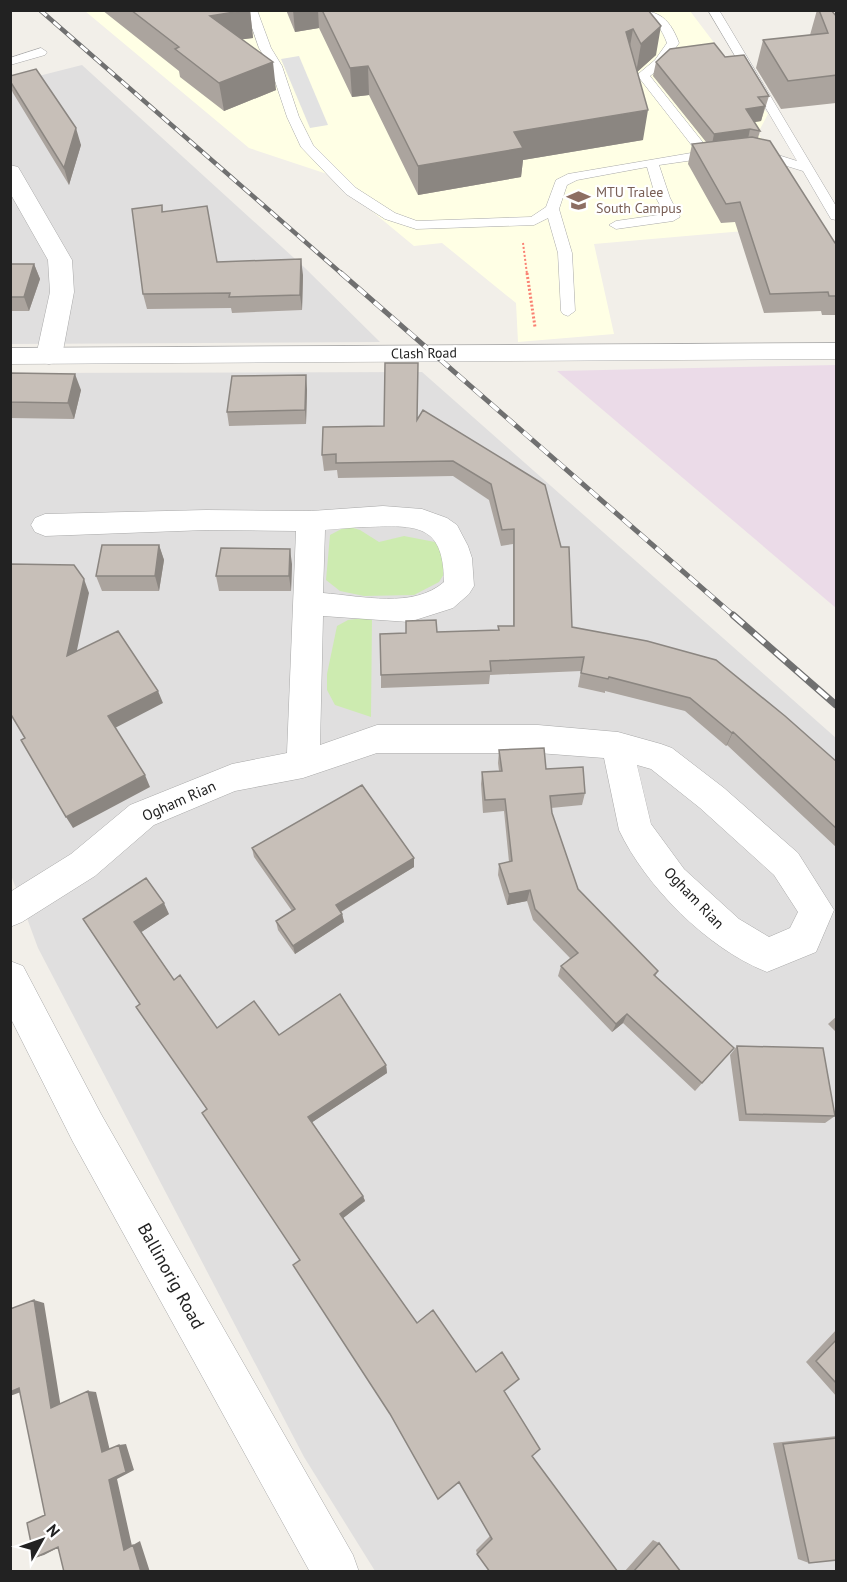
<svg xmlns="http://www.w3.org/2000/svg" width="847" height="1582" font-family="'PT Sans',sans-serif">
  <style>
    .residential { fill: #e0dfdf }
    .industrial { fill: #ebdbe8 }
    .education { fill: #ffffe5 }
    .grass { fill: #cdebb0 }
    .parking { fill: #e2e2e2 }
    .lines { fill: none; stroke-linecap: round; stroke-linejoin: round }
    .service-casing { stroke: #a9a9a9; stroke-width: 1 }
    .minor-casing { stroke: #a9a9a9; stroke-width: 1 }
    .tertiary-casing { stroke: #a9a9a9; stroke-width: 1 }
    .path-far1 { stroke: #fa8072; stroke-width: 2; stroke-dasharray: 2 2; stroke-linecap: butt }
    .path { stroke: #fa8072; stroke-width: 3; stroke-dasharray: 2 2; stroke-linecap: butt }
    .service { fill: #fff; fill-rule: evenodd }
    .minor { fill: #fff; fill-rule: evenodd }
    .tertiary { fill: #fff; fill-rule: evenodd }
    .rail-far2-casing { stroke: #707070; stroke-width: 4.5 }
    .rail-far1-casing { stroke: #707070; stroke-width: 5 }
    .rail-casing { stroke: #707070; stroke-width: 7 }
    .rail-far2 { stroke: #fff; stroke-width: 3; stroke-dasharray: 9; stroke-linecap: butt }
    .rail-far1 { stroke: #fff; stroke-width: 4; stroke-dasharray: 11; stroke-linecap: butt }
    .rail { stroke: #fff; stroke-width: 4.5; stroke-dasharray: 14; stroke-linecap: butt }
    .wall { fill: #aba49e }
    .shaded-wall { fill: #8b8681 }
    .building { fill: #c7bfb8; stroke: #8b8681; stroke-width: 1.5 }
    .labels { text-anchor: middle; stroke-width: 4.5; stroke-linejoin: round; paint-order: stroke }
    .far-education-label { font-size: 14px; fill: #785e54; stroke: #fff; text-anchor: start }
    .far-street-label { font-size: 14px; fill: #222; stroke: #fff }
    .street-label { font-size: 15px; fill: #222; stroke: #fff }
    .near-street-label { font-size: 18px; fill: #222; stroke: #fff }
  </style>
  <rect width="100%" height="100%" fill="#f2efe9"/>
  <path class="residential" d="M 82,65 L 305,268 L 380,342 L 11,344 L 11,83 Z
    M 422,372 L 836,738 L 836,1571 L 375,1571 L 304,1457 L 38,948 L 11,875 L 11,373 Z"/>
  <path class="industrial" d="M 836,365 L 836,608 L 557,371 Z"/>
  <path class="education" d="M 85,11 L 690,11 L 768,114 L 758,133 L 813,225 L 594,244 L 614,334 L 518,342 L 516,303 L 442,243 L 414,246 L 327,174 L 249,148 Z"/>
  <path class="grass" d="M 347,526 L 360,530 L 379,542 L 404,536 L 435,542 L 444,555 L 447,569 L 439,582 L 414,595 L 364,596 L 340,591 L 326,580 L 330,535 Z
    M 372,617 L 371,717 L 335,705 L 327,690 L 327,674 L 337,626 L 348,620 Z"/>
  <path class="parking" d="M 299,56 L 328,125 L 310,128 L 281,59 Z"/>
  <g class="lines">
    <defs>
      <path id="service" d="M 246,10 L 257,10 L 271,48 L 282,66 L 299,117 L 313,145 L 356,188 L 395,213 L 417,221 L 531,217 L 546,207 L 556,180 L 568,174 L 697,152 L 637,75 L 655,60 L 667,43 C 662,30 656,19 641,15 C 636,13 632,13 628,10 C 656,10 668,14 679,43 L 663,66 L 650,76 L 709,150 L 720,150 L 721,153 L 715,157 L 659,165 L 670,198 L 680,217 L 673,221 L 616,229 L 609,225 L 616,221 L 665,214 L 656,198 L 647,167 L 577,180 L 567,185 L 559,209 L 572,253 L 575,311 L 568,316 L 563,314 L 561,311 L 558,253 L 548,218 L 534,225 L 416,229 L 385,219 L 346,194 L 301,147 L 287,117 L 270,66 L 259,48 Z
        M 708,10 L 719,10 L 836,206 L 836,220 L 831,219 L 803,171 L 751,155 L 750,152 L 756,148 L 797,161 Z
        M 41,48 L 47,52 L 45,55 L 10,65 L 10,58 Z"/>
      <path id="minor" d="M 10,165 L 18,167 L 21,172 L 72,260 L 74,292 L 62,356 L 58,362 L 49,364 L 40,362 L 36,356 L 50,292 L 48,260 L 10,193 Z
        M 383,506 L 422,509 L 447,518 L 457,525 L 468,546 L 472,558 L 474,586 L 469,594 L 453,608 L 409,622 L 323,616 L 320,745 L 377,725 L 538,725 L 618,732 L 661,744 L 672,748 L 724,788 L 798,853 L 834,910 L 816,952 L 767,972 C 708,949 646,887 619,830 L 604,758 L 538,753 L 377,753 L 303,778 L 235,791 L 154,825 L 95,876 L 22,922 L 10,927 L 10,892 L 71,854 L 130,805 L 232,764 L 287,753 L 296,531 L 206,530 L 45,536 L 35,532 L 31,525 L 35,518 L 45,514 L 206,510 L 311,511 ZM 362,527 C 412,526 444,520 444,582 C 413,609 362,596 323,593 L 325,530 ZM 637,765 L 651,769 L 700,808 L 774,875 L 798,912 L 790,928 L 769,937 L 739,919 L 684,869 L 651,824 Z"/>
      <path id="tertiary" d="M 836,343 L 836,359 L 10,364 L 10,348 Z
        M 10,961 L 23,966 L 101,1114 L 353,1555 L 359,1572 L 310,1572 L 73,1142 L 10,1017 Z"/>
    </defs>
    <use href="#service" class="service-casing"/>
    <use href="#minor" class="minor-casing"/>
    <use href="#tertiary" class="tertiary-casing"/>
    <path class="path-far1" d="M 523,243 L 527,274"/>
    <path class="path" d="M 527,273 L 535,327"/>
    <use href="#service" class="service"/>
    <use href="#minor" class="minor"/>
    <use href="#tertiary" class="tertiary"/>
    <defs>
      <path id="rail-far2" d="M 40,10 L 342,274"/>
      <path id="rail-far1" d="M 341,273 L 734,616"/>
      <path id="rail" d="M 733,615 L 836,705"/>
    </defs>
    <use href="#rail-far2" class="rail-far2-casing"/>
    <use href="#rail-far1" class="rail-far1-casing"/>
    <use href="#rail" class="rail-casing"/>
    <use href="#rail-far2" class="rail-far2"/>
    <use href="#rail-far1" class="rail-far1"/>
    <use href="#rail" class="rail"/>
  </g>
  <path class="wall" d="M 102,10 L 250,10 L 253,38 L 242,39 L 276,90 L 224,111 L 180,77 L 179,71 Z
    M 286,10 L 648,10 L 656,55 L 637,72 L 643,140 L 523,160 L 521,177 L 418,195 L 369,95 L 352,97 L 319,28 L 295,32 Z
    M 817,10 L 831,10 L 837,17 L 837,104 L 836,103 L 781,109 L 756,68 L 763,40 L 810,35 Z
    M 725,57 L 769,96 L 761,121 L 754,122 L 760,131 L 758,138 L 835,243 L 837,243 L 837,315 L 822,315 L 821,311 L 764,313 L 735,222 L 721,223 L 688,164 L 692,144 L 706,142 L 653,76 L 656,62 Z
    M 10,76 L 81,145 L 69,185 L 13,93 L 10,86 Z
    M 162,205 L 163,212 L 217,262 L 303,275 L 302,310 L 232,313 L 231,308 L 147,309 L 143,294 Z
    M 10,264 L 34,264 L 40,279 L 29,311 L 10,311 Z
    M 10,373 L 81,390 L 74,419 L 10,418 Z
    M 307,389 L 306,424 L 229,426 L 227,412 Z
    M 384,426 L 545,485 L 572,627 L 837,762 L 837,848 L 727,745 L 726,746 L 685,711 L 605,691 L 605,693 L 578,687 L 581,671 L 490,675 L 489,684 L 381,688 L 381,675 L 406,633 L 406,621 L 437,632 L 498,630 L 498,626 L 513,626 L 513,544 L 501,546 L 489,500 L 453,476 L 338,478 L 337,470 L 324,471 L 322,455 Z
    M 159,545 L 164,560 L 159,591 L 102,591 L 96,576 Z
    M 292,564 L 291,591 L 219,591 L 216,576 Z
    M 499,750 L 546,769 L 585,793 L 582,805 L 551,808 L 552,813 L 578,889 L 658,971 L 655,977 L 734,1048 L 695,1091 L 623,1023 L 612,1032 L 558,976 L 561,966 L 570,958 L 533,920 L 527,901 L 507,905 L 498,875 L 499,864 L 509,862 L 504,811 L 483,813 L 481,784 L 482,772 L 499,771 L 498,763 Z
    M 252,848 L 414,858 L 414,867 L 341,912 L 342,914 L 344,922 L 295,954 L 278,930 L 276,921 L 292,911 L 254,857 Z
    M 169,914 L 141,932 L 174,980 L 217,1028 L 279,1035 L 386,1065 L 387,1073 L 312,1122 L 363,1196 L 365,1201 L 343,1218 L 417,1323 L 476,1372 L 504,1391 L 532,1456 L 618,1572 L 477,1554 L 476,1550 L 490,1536 L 459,1482 L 390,1414 L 300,1260 L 207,1109 L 140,1004 L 83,919 Z
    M 837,1016 L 837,1033 L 828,1024 Z
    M 737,1046 L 835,1116 L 825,1123 L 739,1121 L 730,1055 Z
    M 837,1329 L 837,1397 L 806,1362 Z
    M 837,1436 L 837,1560 L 809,1563 L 798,1559 L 773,1443 Z
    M 653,1540 L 659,1543 L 681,1572 L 624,1572 Z"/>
  <path class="shaded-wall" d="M 250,10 L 253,38 L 214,43 L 210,16 Z
    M 293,10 L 318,10 L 319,28 L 295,32 Z
    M 661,26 L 656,55 L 636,73 L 641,44 Z
    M 633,29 L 628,58 L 626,32 Z
    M 273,62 L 276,90 L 224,111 L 219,83 Z
    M 368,66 L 369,95 L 352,97 L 350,68 Z
    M 765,106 L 761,121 L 743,124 L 746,109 Z
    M 648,110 L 643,140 L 523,160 L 521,177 L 418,195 L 418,166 L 514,132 Z
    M 76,128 L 81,145 L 69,185 L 64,168 Z
    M 750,129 L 747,144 L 711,149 L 714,134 Z
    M 301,259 L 303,275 L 302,310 L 300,295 Z
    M 34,264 L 40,279 L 29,311 L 24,297 Z
    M 75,374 L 81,390 L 74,419 L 68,403 Z
    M 306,375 L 307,389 L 306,424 L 305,410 Z
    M 159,545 L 164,560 L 159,591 L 155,576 Z
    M 290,549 L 292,564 L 291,591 L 289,576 Z
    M 84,579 L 89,593 L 73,669 L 67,656 Z
    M 158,691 L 163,703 L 113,729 L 108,716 Z
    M 733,732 L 727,745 L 726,746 L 732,733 Z
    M 145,775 L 150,787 L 73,828 L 66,817 Z
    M 414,858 L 414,867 L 337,914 L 336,905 Z
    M 530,890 L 527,901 L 507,905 L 509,894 Z
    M 164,903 L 169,914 L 140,933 L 134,922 Z
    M 342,914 L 344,922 L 295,954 L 293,946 Z
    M 627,1014 L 623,1023 L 612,1032 L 616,1024 Z
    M 386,1065 L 387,1073 L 311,1123 L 308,1117 Z
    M 363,1196 L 365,1201 L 342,1219 L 340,1214 Z
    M 34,1300 L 44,1303 L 61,1408 L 51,1408 Z
    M 19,1388 L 29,1389 L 10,1396 L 10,1392 Z
    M 88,1391 L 96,1392 L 110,1451 L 102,1452 Z
    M 126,1444 L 134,1470 L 117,1479 L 132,1546 L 124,1550 L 109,1480 L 119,1445 Z
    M 140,1541 L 150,1572 L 141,1572 L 133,1545 Z
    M 67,1543 L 44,1555 L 34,1558 L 58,1547 Z"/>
  <path class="building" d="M 131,10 L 247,10 L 210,16 L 273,62 L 219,83 L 175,49 L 179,47 Z
    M 322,10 L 648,10 L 661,26 L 641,44 L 633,29 L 626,32 L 648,110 L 514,132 L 523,148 L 418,166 L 368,66 L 350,68 Z
    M 819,10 L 831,10 L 837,17 L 837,75 L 788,81 L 763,40 L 828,33 Z
    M 714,43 L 725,57 L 744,55 L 769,96 L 758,97 L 765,106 L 746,109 L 760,131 L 750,129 L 714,134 L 656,62 L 670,49 Z
    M 36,69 L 76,128 L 64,168 L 10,81 L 10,76 Z
    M 752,137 L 770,141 L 835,243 L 837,243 L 837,296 L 829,296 L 828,292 L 770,294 L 740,202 L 726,204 L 692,144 Z
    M 162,205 L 162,212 L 207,206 L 217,262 L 301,259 L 300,295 L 229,297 L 230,293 L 143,294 L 132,209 Z
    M 10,264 L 34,264 L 24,297 L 10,297 Z
    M 385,363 L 418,363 L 417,420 L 423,410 L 545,485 L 561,547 L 569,547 L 572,627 L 647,641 L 716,660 L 785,716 L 837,762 L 837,829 L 733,732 L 732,733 L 690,698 L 609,677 L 608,679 L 581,673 L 584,657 L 490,661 L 491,671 L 381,675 L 380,634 L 406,633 L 406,621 L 436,620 L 437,632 L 499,630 L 498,626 L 514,626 L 514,529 L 502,530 L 491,484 L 453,461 L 336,463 L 336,454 L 322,455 L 323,427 L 384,426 Z
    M 10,373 L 75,374 L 68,403 L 10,402 Z
    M 306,375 L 305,410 L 227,412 L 232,376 Z
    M 102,545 L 159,545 L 155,576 L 96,576 Z
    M 221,548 L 290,549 L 289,576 L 216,576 Z
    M 10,564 L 74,565 L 84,579 L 67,656 L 118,631 L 158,691 L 108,716 L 145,775 L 66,817 L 21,740 L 25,738 L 10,713 Z
    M 544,748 L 546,769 L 583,767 L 585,793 L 550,796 L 552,813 L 578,889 L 658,971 L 654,975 L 734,1048 L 702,1083 L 627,1014 L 616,1024 L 561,966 L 578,953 L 535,909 L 530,890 L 509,894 L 499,864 L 512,861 L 505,799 L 485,800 L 482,772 L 502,771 L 499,750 Z
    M 362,785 L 414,858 L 336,905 L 342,914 L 293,946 L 276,921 L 295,909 L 252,848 Z
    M 146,878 L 164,903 L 134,922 L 174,980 L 180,975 L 217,1028 L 254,1001 L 279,1035 L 340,994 L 386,1065 L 308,1117 L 363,1196 L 340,1214 L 417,1323 L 433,1310 L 476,1372 L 502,1352 L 519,1379 L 504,1391 L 540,1449 L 532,1456 L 618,1572 L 490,1572 L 477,1554 L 492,1539 L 459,1482 L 438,1499 L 390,1414 L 293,1265 L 300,1260 L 202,1113 L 207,1109 L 136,1007 L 140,1004 L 83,919 Z
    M 737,1046 L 823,1048 L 835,1116 L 746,1114 Z
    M 34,1300 L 51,1408 L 88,1391 L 102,1452 L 119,1445 L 126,1472 L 109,1480 L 124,1550 L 133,1545 L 141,1572 L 64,1572 L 58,1547 L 34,1558 L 27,1523 L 45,1515 L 19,1388 L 10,1392 L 10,1309 Z
    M 837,1339 L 837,1384 L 816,1361 Z
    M 837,1438 L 837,1560 L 809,1563 L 783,1444 Z
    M 659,1543 L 681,1572 L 633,1572 Z"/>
  <defs>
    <symbol id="university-bare" viewBox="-9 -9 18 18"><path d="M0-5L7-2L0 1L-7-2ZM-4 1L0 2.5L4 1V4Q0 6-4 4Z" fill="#8d6e63" stroke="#fff" stroke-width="2.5" paint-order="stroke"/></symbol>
  </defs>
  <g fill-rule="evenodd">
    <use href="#university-bare" x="562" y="184" width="33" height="33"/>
  </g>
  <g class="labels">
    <g class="far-education-label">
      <text x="596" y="197">MTU Tralee<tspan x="596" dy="16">South Campus</tspan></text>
    </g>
    <g class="far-street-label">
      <text transform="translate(424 353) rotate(-1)" y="5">Clash Road</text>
    </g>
    <g class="street-label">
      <text transform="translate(179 801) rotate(-24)" y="5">Ogham Rian</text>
      <text transform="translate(694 898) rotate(46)" y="5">Ogham Rian</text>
    </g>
    <g class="near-street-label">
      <text transform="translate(171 1276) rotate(61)" y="6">Ballinorig Road</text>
    </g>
  </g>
  <rect width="847" height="1582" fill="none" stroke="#222222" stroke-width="24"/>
  <g transform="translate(42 1540) rotate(50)" stroke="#ffffff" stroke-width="4.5" paint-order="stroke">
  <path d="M0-4.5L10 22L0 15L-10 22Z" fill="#222222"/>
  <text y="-9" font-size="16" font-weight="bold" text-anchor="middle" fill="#222222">N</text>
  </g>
</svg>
